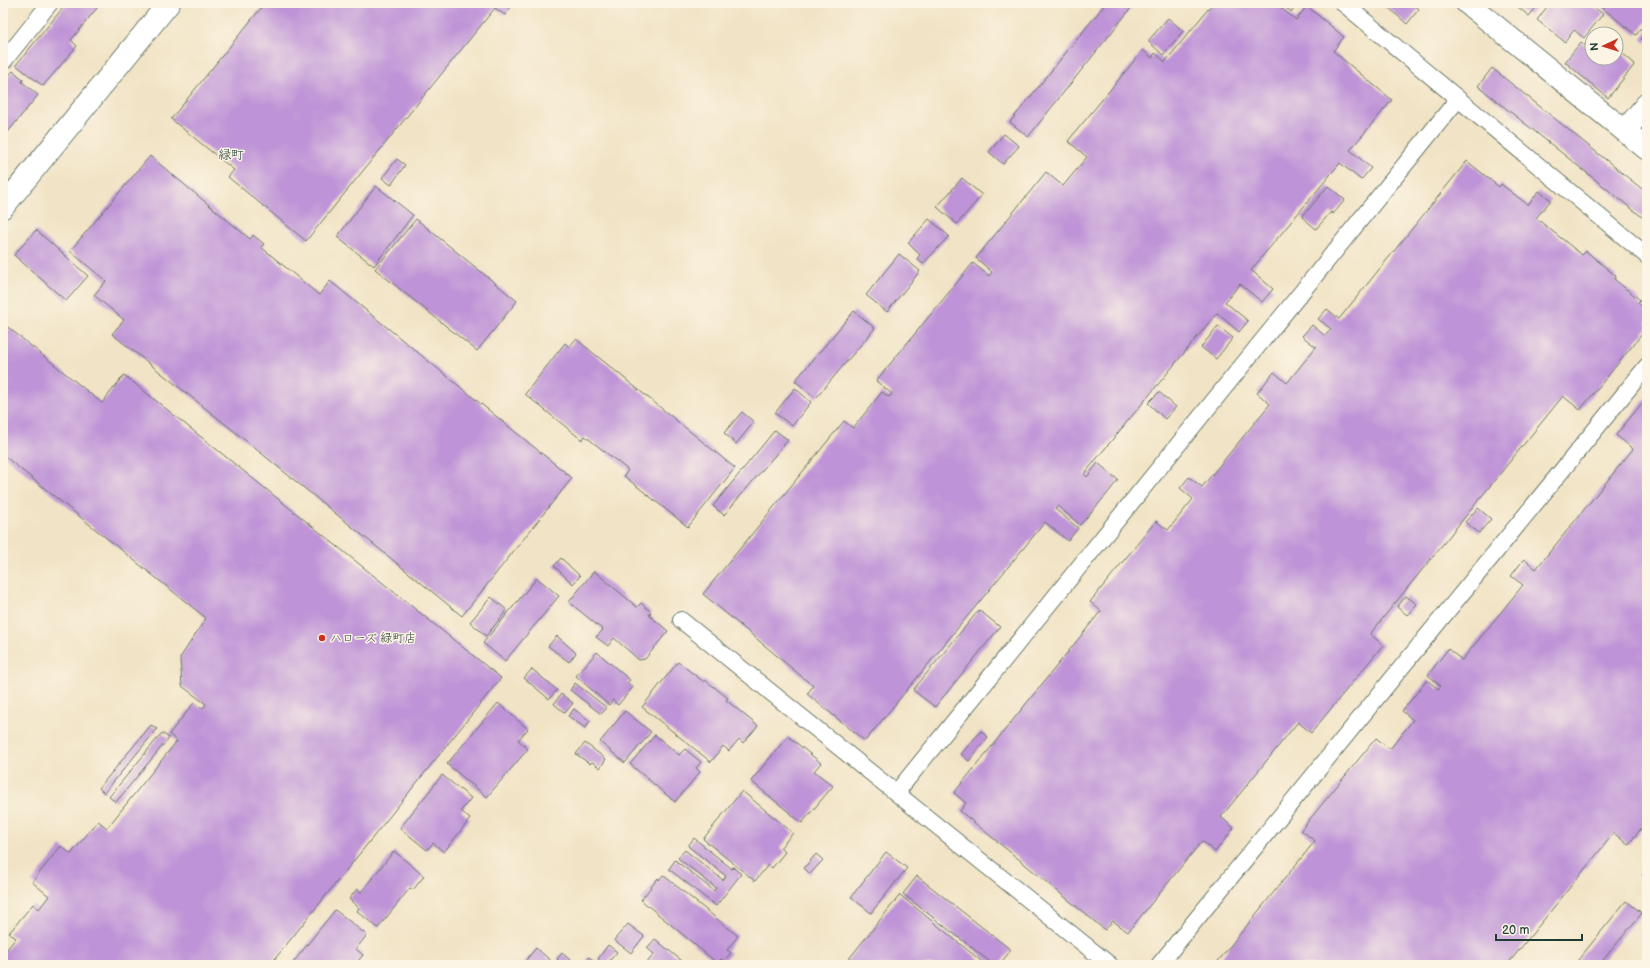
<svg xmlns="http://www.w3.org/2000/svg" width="1650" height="968" font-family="'Balsamiq Sans','Klee One',sans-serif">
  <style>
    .building { fill: #be93d7 }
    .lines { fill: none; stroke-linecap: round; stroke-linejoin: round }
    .lane-casing { stroke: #687767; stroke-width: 18 }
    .street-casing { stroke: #687767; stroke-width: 24 }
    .lane { stroke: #fff; stroke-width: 16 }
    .street { stroke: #fff; stroke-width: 22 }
    .poi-dot { fill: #c8321e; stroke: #fcf5e5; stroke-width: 1.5 }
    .labels { text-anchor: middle; stroke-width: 3; stroke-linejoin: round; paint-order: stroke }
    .poi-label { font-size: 12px; fill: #1f3d34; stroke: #fcf5e5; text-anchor: start }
    .neighbourhood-label { font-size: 13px; fill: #1f3d34; stroke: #fcf5e5 }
  </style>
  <rect width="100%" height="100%" fill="#fcf5e5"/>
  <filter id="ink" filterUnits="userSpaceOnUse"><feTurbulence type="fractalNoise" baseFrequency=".025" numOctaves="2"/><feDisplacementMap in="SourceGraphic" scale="8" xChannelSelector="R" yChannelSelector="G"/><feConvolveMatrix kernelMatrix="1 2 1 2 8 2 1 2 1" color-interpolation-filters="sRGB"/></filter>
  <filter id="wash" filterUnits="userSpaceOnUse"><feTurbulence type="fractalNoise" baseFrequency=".012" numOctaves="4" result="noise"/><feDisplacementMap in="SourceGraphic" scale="16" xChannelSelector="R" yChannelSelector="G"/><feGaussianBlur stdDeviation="0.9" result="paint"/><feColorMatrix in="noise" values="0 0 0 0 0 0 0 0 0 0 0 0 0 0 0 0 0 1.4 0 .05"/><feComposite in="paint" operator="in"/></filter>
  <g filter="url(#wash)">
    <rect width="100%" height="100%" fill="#f1e3c5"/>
    <g id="blocks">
      <path class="building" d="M 67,3 L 101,3 L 71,40 L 77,46 L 43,86 L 16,65 Z
        M 265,3 L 514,3 L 505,15 L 495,8 L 306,241 L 228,177 L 234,170 L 171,119 Z
        M 1106,3 L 1135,3 L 1028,137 L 1010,122 Z
        M 1213,3 L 1275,3 L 1296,20 L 1307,6 L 1344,37 L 1333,51 L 1392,100 L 1350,150 L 1371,168 L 1361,180 L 1340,163 L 1251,270 L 1273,289 L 1262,302 L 1240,284 L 1225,302 L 1248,321 L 1239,332 L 1217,313 L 1084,474 L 1087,477 L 1098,463 L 1118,480 L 1107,494 L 1080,525 L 1058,506 L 1055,509 L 1078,528 L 1068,541 L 1045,522 L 865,741 L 807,694 L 813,686 L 703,594 L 844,421 L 853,428 L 882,392 L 889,397 L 892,394 L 876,381 L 973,263 L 989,276 L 992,272 L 976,258 L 1046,172 L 1063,186 L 1087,157 L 1068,141 L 1143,50 L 1152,58 L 1155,53 L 1165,62 Z
        M 1280,3 L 1299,3 L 1291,12 Z
        M 1391,3 L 1412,3 L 1419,9 L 1407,24 L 1388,7 Z
        M 1513,3 L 1540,3 L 1529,16 Z
        M 1550,3 L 1588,3 L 1603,14 L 1584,38 L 1574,30 L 1565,42 L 1537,20 Z
        M 1596,3 L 1647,3 L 1647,21 L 1636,35 Z
        M 1168,18 L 1183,31 L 1163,55 L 1148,41 Z
        M 1647,31 L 1647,44 L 1641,39 Z
        M 1592,38 L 1592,58 L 1616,58 L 1616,48 L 1635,64 L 1608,98 L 1565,62 L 1581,42 L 1586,46 Z
        M 1492,68 L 1647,193 L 1647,221 L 1478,86 Z
        M 13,71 L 23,79 L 22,82 L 38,95 L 3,138 L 3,82 Z
        M 1004,134 L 1019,146 L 1003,164 L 989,152 Z
        M 150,156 L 250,239 L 253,235 L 264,244 L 261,247 L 319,295 L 330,281 L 572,478 L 462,616 L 219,419 L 112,334 L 124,320 L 94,295 L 106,281 L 70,251 Z
        M 397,159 L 405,165 L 391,185 L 382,178 Z
        M 1467,161 L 1499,187 L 1501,184 L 1528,205 L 1539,191 L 1551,200 L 1536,218 L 1582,255 L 1586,251 L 1616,276 L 1614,279 L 1640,300 L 1638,303 L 1647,311 L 1647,328 L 1580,410 L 1563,396 L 1370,634 L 1383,645 L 1311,733 L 1298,722 L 1221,817 L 1234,828 L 1215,852 L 1202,841 L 1128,932 L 1113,921 L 1105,930 L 960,811 L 966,803 L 954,793 L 1101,611 L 1090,602 L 1156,521 L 1168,530 L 1193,499 L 1180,488 L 1189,477 L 1202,487 L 1270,404 L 1257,393 L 1274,372 L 1287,383 L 1316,347 L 1302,336 L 1312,325 L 1325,336 L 1331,329 L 1318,319 L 1327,309 L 1339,319 Z
        M 962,178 L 982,195 L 957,224 L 937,207 Z
        M 376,186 L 413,215 L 374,266 L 337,237 Z
        M 1328,186 L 1345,200 L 1333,214 L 1331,212 L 1316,229 L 1302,217 Z
        M 416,219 L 517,301 L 477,351 L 375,269 Z
        M 929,219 L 949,236 L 923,264 L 917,259 L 920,255 L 908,243 Z
        M 36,230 L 88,276 L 66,301 L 14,255 Z
        M 899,254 L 920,271 L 887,312 L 866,295 Z
        M 854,311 L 875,328 L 816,398 L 795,381 Z
        M 4,324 L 102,403 L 124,375 L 501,678 L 270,965 L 3,965 L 3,954 L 16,938 L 9,933 L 33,904 L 39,909 L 49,896 L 32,882 L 61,846 L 71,854 L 98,821 L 107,828 L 177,741 L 169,734 L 194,703 L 202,709 L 206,704 L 182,686 L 180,658 L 206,618 L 3,455 L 3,326 Z
        M 1218,326 L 1233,338 L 1216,359 L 1201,347 Z
        M 576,339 L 735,468 L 688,527 L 624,476 L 628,470 L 585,436 L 582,440 L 525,394 L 565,343 L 569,347 Z
        M 795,388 L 811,402 L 792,426 L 775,413 Z
        M 1159,392 L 1176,407 L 1165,419 L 1148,403 Z
        M 1647,397 L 1647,821 L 1628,845 L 1614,833 L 1507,965 L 1215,965 L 1315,841 L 1301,830 L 1376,738 L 1390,749 L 1413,720 L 1402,711 L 1427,680 L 1438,689 L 1441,686 L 1428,675 L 1448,649 L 1462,660 L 1523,585 L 1511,576 L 1524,559 L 1536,569 L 1633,449 L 1616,435 Z
        M 742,412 L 754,422 L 736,444 L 724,433 Z
        M 775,430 L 788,440 L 724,515 L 713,506 Z
        M 1478,508 L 1491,519 L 1479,533 L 1465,522 Z
        M 561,558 L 580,576 L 573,584 L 554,566 Z
        M 594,571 L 637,607 L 641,603 L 651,612 L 649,615 L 668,631 L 645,659 L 639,660 L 614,638 L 608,646 L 596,637 L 603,630 L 569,602 Z
        M 537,578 L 559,596 L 505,661 L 483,643 Z
        M 1406,596 L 1417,604 L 1407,615 L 1397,607 Z
        M 491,597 L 507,610 L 486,636 L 470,622 Z
        M 979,610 L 1000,627 L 935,707 L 913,690 Z
        M 557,636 L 576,653 L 569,662 L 548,646 Z
        M 597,652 L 630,680 L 627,683 L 633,687 L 618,705 L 613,700 L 609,705 L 576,676 Z
        M 678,662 L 704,682 L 705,680 L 728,698 L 726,700 L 758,726 L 743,743 L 739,739 L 729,751 L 723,746 L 711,762 L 642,707 Z
        M 532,669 L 557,690 L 549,699 L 524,678 Z
        M 575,683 L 607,708 L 601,714 L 570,690 Z
        M 561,694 L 573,703 L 565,713 L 554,704 Z
        M 498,703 L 528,729 L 518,740 L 528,749 L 487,797 L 447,764 Z
        M 574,709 L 590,721 L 585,728 L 568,716 Z
        M 625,711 L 651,732 L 625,763 L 600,742 Z
        M 151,725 L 157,729 L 104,793 L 99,788 Z
        M 981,731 L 988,737 L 969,761 L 961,754 Z
        M 162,733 L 169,738 L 116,802 L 109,797 Z
        M 655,735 L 679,755 L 685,749 L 701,762 L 696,768 L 700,772 L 675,802 L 630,764 Z
        M 788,736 L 821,763 L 814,771 L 833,786 L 802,823 L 751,781 Z
        M 585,743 L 606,759 L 600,768 L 592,762 L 590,764 L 576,754 Z
        M 442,775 L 471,798 L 461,811 L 470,819 L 444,852 L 433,843 L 427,850 L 400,828 Z
        M 742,791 L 793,833 L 780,848 L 785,852 L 772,868 L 768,865 L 755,881 L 703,839 Z
        M 694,838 L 732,869 L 733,867 L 741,874 L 716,906 L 669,869 L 675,860 L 714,891 L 716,888 L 678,858 L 685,850 L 723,880 L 726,876 L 688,846 Z
        M 394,851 L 424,876 L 413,890 L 410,888 L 378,928 L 357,911 L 359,908 L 349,899 L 357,889 L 361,892 Z
        M 886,852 L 907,868 L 871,913 L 851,897 Z
        M 816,854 L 823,860 L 810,874 L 804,868 Z
        M 1647,869 L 1647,880 L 1642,875 Z
        M 663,875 L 738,936 L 727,950 L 731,953 L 724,961 L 721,959 L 717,963 L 641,900 L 658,878 L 659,880 Z
        M 917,876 L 1011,950 L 999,965 L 994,965 L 903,894 Z
        M 900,895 L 986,965 L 844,965 Z
        M 1626,901 L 1642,913 L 1599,965 L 1574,965 Z
        M 335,910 L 367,935 L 356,949 L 363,955 L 355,965 L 291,965 Z
        M 628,924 L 644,936 L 631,953 L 614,940 Z
        M 655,939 L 687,965 L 645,965 L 654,954 L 647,948 Z
        M 608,945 L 617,952 L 606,965 L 598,959 Z
        M 536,948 L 556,965 L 522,965 Z
        M 562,953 L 576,965 L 564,965 L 557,959 Z
        M 589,957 L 599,965 L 583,965 Z"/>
    </g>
  </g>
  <g filter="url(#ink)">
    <use href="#blocks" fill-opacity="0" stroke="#687767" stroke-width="1"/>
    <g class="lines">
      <defs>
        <path id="lane" d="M 1343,3 L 1647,256
          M 3,62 L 50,3
          M 681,620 L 1110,965
          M 896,793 L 1458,99
          M 1159,965 L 1647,366"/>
        <path id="street" d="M 1467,3 L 1647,149
          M 1625,131 L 1647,104
          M 3,207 L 169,3"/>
      </defs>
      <use href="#lane" class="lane-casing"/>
      <use href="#street" class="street-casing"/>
      <use href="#lane" class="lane"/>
      <use href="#street" class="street"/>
    </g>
  </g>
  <circle class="poi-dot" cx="322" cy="638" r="4"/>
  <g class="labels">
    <g class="poi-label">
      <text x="330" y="642">ハローズ 緑町店</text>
    </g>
    <g class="neighbourhood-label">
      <text x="231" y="159">緑町</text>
    </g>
  </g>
  <rect width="1650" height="968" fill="none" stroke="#fcf5e5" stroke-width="16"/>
  <g transform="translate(1604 46) rotate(266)"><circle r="19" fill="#fcf5e5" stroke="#a4ab9e"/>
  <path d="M0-3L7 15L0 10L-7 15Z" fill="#c8321e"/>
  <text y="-6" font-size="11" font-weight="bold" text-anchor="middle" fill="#1f3d34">N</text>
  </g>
  <path d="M1496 934v6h86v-6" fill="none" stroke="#1f3d34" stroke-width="2"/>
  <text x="1502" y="934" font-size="12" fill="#1f3d34" stroke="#fcf5e5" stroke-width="3" paint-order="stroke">20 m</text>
</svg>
